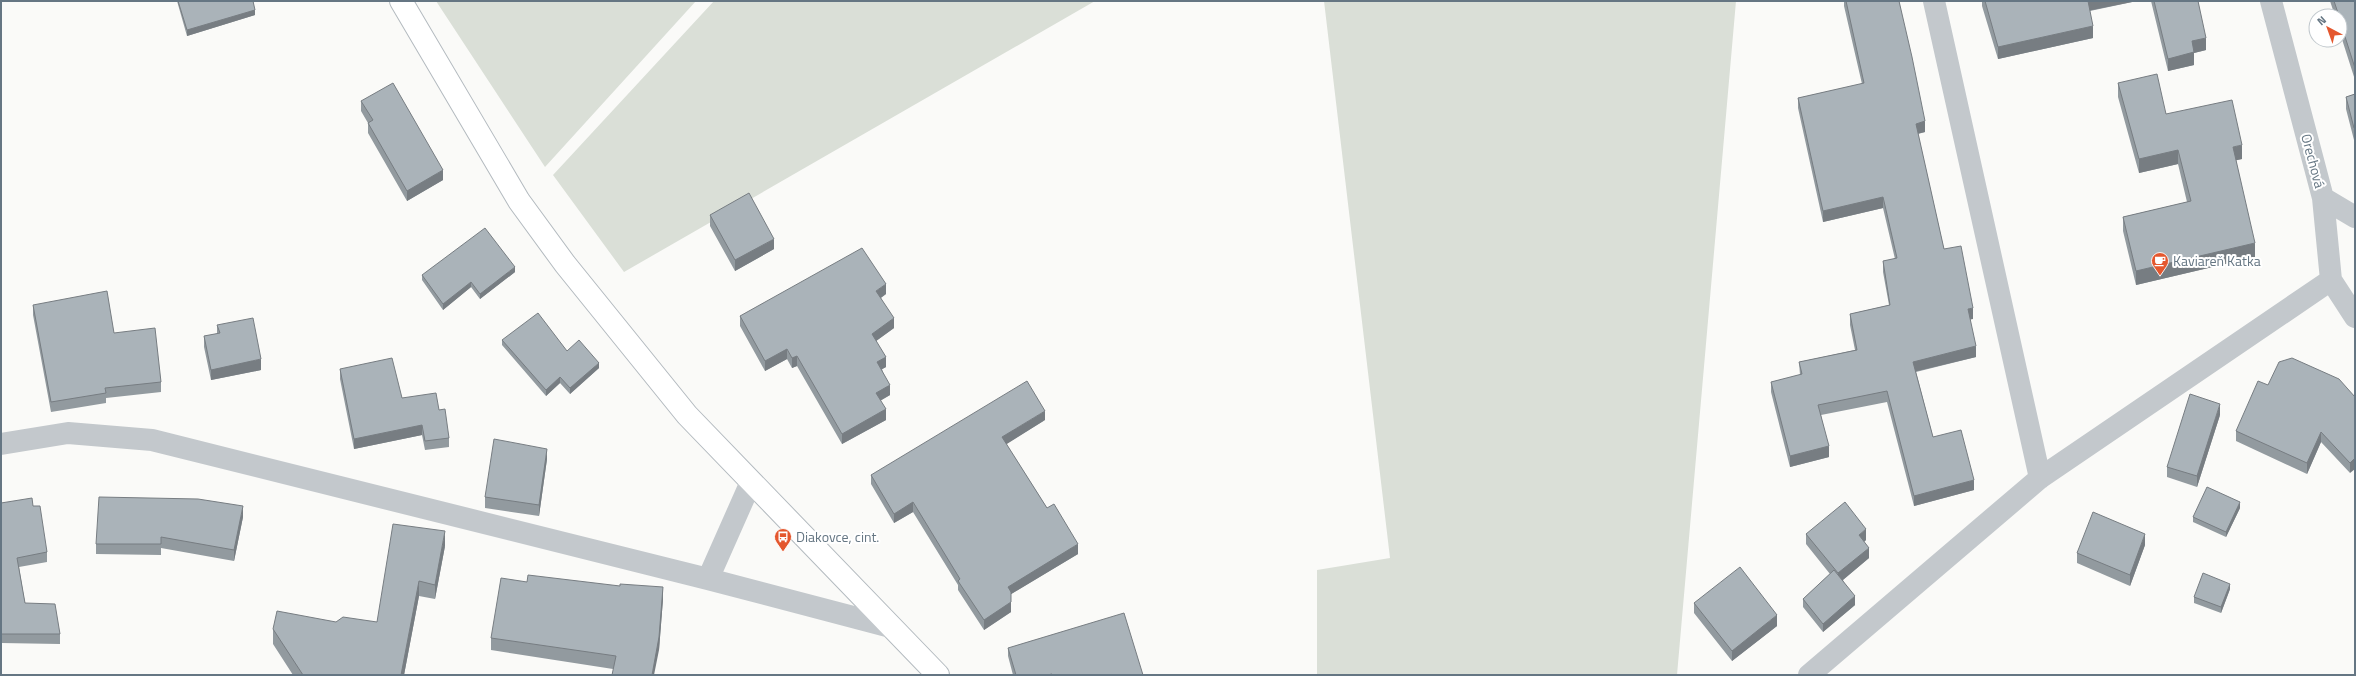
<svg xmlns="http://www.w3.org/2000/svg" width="2356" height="676" font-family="'Titillium Web',sans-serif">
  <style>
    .green { fill: #dadfd7 }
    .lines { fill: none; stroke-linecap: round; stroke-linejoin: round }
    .secondary-casing { stroke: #b3babf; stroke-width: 24 }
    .street { stroke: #c3c8cc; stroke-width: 22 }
    .secondary { stroke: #fff; stroke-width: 22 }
    .wall { fill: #929a9f }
    .shaded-wall { fill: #777d82 }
    .building { fill: #aab3b9; stroke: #777d82 }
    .labels { text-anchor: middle; stroke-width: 4; stroke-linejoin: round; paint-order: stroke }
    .street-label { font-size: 14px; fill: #657683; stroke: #fff }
    .poi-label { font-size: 14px; fill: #657683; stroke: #fff; text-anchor: start }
  </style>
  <rect width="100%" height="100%" fill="#fafaf8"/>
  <path class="green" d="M 436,1 L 696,1 L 545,167 Z
    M 714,1 L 1095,1 L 624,272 L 553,175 Z
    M 1324,1 L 1736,1 L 1677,675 L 1317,675 L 1317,570 L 1390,558 Z"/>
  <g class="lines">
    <defs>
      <path id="secondary" d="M 401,1 L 519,201 L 565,264 L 687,415 L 938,675"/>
    </defs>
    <use href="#secondary" class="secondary-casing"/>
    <path class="street" d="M 1934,1 L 2040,478
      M 2271,1 L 2323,198 L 2331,280 L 2355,317
      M 2323,198 L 2355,217
      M 1,444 L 68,433 L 152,440 L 708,579 L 891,627
      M 708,579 L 751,482
      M 1809,675 L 2040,478 L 2331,280"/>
    <use href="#secondary" class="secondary"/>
  </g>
  <path class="wall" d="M 177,1 L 253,1 L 255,15 L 187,36 Z
    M 1844,1 L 1899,1 L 1925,132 L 1918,134 L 1944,249 L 1973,319 L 1970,319 L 1976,357 L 1916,372 L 1933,437 L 1974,490 L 1914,506 L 1887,402 L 1821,415 L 1829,457 L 1790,467 L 1771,392 L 1771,382 L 1800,375 L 1799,362 L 1855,350 L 1850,325 L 1850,314 L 1889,305 L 1883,272 L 1883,261 L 1895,259 L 1883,208 L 1823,222 L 1798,108 L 1798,98 L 1862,84 L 1844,6 Z
    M 1982,1 L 2137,1 L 2090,11 L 2093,38 L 1998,59 L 1982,6 Z
    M 2151,1 L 2198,1 L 2206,50 L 2194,53 L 2194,65 L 2168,71 Z
    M 2330,1 L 2355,1 L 2355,80 L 2340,33 L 2340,16 L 2335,16 Z
    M 2118,83 L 2166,114 L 2242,159 L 2236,160 L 2255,257 L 2136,285 L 2123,231 L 2123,217 L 2187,202 L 2178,164 L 2139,173 L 2118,97 Z
    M 2355,94 L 2355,141 L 2354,140 L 2346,109 L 2346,97 Z
    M 361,101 L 443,180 L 407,201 L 368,133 L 368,123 L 361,111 Z
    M 710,215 L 774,249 L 735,271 L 710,226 Z
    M 515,272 L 480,299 L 471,287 L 443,310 L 422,280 L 422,275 Z
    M 886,294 L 881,298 L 894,328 L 876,341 L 886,367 L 882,369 L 890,395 L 880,401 L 886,420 L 842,444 L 797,366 L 792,368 L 787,359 L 765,371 L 740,326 L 740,316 Z
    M 33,305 L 114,333 L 161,382 L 161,392 L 106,398 L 106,403 L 51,412 L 33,315 Z
    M 217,325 L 261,370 L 211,380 L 204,347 L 204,336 L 217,334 Z
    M 502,340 L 567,351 L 599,368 L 570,394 L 560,383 L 546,396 L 502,345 Z
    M 340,369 L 402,398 L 439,410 L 449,438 L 449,447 L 425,450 L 422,435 L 354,449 L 340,379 Z
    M 2268,385 L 2355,397 L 2350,473 L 2321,442 L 2307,474 L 2236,441 L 2236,431 Z
    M 2220,415 L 2197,487 L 2167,477 L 2167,467 Z
    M 1045,420 L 1006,444 L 1047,508 L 1078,554 L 1011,594 L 1011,612 L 984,630 L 958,590 L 958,585 L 913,512 L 894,523 L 871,484 L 871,475 Z
    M 547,459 L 539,516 L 485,508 L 485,497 Z
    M 1,503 L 33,506 L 47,552 L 47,562 L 19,567 L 25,603 L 60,634 L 60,644 L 1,643 Z
    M 2240,508 L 2226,537 L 2193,522 L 2193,517 Z
    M 243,517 L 234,561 L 161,548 L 161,555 L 96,554 L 96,544 Z
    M 1806,534 L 1866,540 L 1864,542 L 1869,558 L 1843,580 L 1855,605 L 1823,632 L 1803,607 L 1803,599 L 1830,574 L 1806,544 Z
    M 2145,545 L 2130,586 L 2077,563 L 2077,553 Z
    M 445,546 L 435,599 L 419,596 L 404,675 L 293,675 L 273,644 L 273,629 L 336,622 L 377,622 Z
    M 2230,589 L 2221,613 L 2194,603 L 2194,597 Z
    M 663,599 L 659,650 L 613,669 L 491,650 L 491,638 Z
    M 1694,603 L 1777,626 L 1732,661 L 1694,613 Z
    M 1008,648 L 1143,675 L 1013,675 L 1008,656 Z"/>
  <path class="shaded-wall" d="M 2087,1 L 2137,1 L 2087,11 Z
    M 255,10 L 255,15 L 187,36 L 187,30 Z
    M 2093,26 L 2093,38 L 1998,59 L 1998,47 Z
    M 2206,38 L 2206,50 L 2194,53 L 2194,65 L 2168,71 L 2168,59 L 2192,41 Z
    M 1925,121 L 1925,132 L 1916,134 L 1916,124 Z
    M 2242,145 L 2242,159 L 2233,161 L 2233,147 Z
    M 2178,150 L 2178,164 L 2139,173 L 2139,159 Z
    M 443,170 L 443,180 L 407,201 L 407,191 Z
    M 1883,197 L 1883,208 L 1823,222 L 1823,211 Z
    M 774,239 L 774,249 L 735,271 L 735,260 Z
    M 2255,243 L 2255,257 L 2136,285 L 2136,271 Z
    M 515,267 L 515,272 L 480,299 L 480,294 Z
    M 471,282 L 471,287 L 443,310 L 443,304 Z
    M 886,284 L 886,294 L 876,301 L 876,291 Z
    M 1973,308 L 1973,319 L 1968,320 L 1968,309 Z
    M 894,318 L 894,328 L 872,344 L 872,334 Z
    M 1976,346 L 1976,357 L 1913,372 L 1913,362 Z
    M 787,349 L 787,359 L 765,371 L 765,361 Z
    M 797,356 L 797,366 L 792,368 L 792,358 Z
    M 886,357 L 886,367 L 877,372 L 877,362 Z
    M 261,359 L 261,370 L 211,380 L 211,370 Z
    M 599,363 L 599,368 L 570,394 L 570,388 Z
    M 560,377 L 560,383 L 546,396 L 546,390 Z
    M 890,385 L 890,395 L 876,403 L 876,393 Z
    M 2220,404 L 2220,415 L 2197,487 L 2197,476 Z
    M 886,409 L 886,420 L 842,444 L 842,434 Z
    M 1045,411 L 1045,420 L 1002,447 L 1002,437 Z
    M 422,425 L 422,435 L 354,449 L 354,439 Z
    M 2321,432 L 2321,442 L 2307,474 L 2307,463 Z
    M 1829,446 L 1829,457 L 1790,467 L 1790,456 Z
    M 547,449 L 547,459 L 539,516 L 539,505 Z
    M 2355,458 L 2355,469 L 2350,473 L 2350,463 Z
    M 1974,480 L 1974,490 L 1914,506 L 1914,496 Z
    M 913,502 L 913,512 L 894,523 L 894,514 Z
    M 2240,502 L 2240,508 L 2226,537 L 2226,532 Z
    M 243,506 L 243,517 L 234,561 L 234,550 Z
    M 1866,529 L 1866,540 L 1859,546 L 1859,535 Z
    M 445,531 L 445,546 L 435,599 L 435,585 Z
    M 2145,534 L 2145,545 L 2130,586 L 2130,575 Z
    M 1078,544 L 1078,554 L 1008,596 L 1008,587 Z
    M 1869,548 L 1869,558 L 1838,584 L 1838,573 Z
    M 419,581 L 419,596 L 404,675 L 401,675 Z
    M 2230,584 L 2230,589 L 2221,613 L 2221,607 Z
    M 663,587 L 663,599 L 659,650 L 654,675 L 652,675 Z
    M 1855,596 L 1855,605 L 1823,632 L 1823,624 Z
    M 1011,602 L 1011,612 L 984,630 L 984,620 Z
    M 1777,615 L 1777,626 L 1732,661 L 1732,651 Z"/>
  <path class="building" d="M 178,1 L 253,1 L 255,10 L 187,30 Z
    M 1846,1 L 1899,1 L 1912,57 L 1925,121 L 1916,124 L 1944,249 L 1961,246 L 1973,308 L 1968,309 L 1976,346 L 1913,362 L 1933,437 L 1961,430 L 1974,480 L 1914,496 L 1887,391 L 1818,405 L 1829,446 L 1790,456 L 1771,382 L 1802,374 L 1799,362 L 1857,350 L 1850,314 L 1890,305 L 1883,261 L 1897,258 L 1883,197 L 1823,211 L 1798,98 L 1864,83 Z
    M 1985,1 L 2088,1 L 2093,26 L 1998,47 Z
    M 2154,1 L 2198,1 L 2206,38 L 2192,41 L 2194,52 L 2168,59 Z
    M 2334,1 L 2355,1 L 2355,68 L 2340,21 L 2340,16 L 2339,16 Z
    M 2157,74 L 2166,114 L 2232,100 L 2242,145 L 2233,147 L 2255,243 L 2136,271 L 2123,217 L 2191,201 L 2178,150 L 2139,159 L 2118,83 Z
    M 393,83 L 443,170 L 407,191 L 368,123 L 373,120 L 361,101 Z
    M 2355,94 L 2355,128 L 2354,128 L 2346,97 Z
    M 749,193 L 774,239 L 735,260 L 710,215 Z
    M 485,228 L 515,267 L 480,294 L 471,282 L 443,304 L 422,275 Z
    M 862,248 L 886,284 L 876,291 L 894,318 L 872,334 L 886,357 L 877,362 L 890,385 L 876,393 L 886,409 L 842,434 L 797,356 L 792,358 L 787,349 L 765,361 L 740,316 Z
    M 107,291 L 114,333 L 155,328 L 161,382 L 105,388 L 106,393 L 51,402 L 33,305 Z
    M 538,313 L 567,351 L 579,340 L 599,363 L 570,388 L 560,377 L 546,390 L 502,340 Z
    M 253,318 L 261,359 L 211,370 L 204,336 L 220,333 L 217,325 Z
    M 392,358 L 402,398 L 436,393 L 439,410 L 445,409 L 449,438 L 425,441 L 422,425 L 354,439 L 340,369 Z
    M 2292,358 L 2339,379 L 2355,397 L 2355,458 L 2350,463 L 2321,432 L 2307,463 L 2236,431 L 2258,381 L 2268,385 L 2279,362 Z
    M 1027,381 L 1045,411 L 1002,437 L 1047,508 L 1054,504 L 1078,544 L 1008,587 L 1011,592 L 1011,602 L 984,620 L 958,581 L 960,579 L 913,502 L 894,514 L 871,475 Z
    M 2190,394 L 2220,404 L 2197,476 L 2167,467 Z
    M 494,439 L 547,449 L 539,505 L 485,497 Z
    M 2207,487 L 2240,502 L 2226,532 L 2193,517 Z
    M 99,497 L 198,499 L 243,506 L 234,550 L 161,537 L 161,544 L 96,544 Z
    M 32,498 L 33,506 L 40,506 L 47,552 L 17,558 L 25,603 L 55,604 L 60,634 L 1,634 L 1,503 Z
    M 1845,502 L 1866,529 L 1859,535 L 1869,548 L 1838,573 L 1806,534 Z
    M 2093,512 L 2145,534 L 2130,575 L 2077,553 Z
    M 393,524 L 445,531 L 435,585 L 419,581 L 401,675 L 303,675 L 273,629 L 277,611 L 336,622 L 343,617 L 377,622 Z
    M 1740,567 L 1777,615 L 1732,651 L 1694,603 Z
    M 1834,570 L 1855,596 L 1823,624 L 1803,599 Z
    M 2203,573 L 2230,584 L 2221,607 L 2194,597 Z
    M 528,575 L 620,586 L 620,584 L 663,587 L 659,637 L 652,675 L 612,675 L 616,656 L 491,638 L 501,578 L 527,582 Z
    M 1124,613 L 1143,675 L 1052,675 L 1052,674 L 1047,675 L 1016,675 L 1008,648 Z"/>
  <defs>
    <symbol id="cafe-pin" viewBox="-11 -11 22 30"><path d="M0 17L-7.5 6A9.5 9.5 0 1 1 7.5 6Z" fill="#e4572e" stroke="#fff"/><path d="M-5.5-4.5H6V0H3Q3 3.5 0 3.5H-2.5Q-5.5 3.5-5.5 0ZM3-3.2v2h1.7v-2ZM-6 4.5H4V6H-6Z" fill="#fff"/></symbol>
    <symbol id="bus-pin" viewBox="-11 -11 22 30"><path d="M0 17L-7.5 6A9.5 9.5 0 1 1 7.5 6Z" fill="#e4572e" stroke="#fff"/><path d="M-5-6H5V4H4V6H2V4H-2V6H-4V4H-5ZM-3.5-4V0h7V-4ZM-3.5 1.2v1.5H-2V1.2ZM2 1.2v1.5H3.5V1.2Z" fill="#fff"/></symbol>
  </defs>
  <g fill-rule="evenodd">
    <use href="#cafe-pin" x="2150" y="251" width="20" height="27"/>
    <use href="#bus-pin" x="773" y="527" width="20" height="27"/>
  </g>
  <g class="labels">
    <g class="street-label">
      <text transform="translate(2313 161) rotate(75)" y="5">Orechová</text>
    </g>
    <g class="poi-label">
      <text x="2173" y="266">Kaviareň Katka</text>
      <text x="796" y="542">Diakovce, cint.</text>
    </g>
  </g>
  <rect width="2356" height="676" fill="none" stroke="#657683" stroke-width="4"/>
  <g transform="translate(2328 28) rotate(319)"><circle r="19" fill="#ffffff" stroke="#c1c8cd"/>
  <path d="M0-3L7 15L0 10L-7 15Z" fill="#e4572e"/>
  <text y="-6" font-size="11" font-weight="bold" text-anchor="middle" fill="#657683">N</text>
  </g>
</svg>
